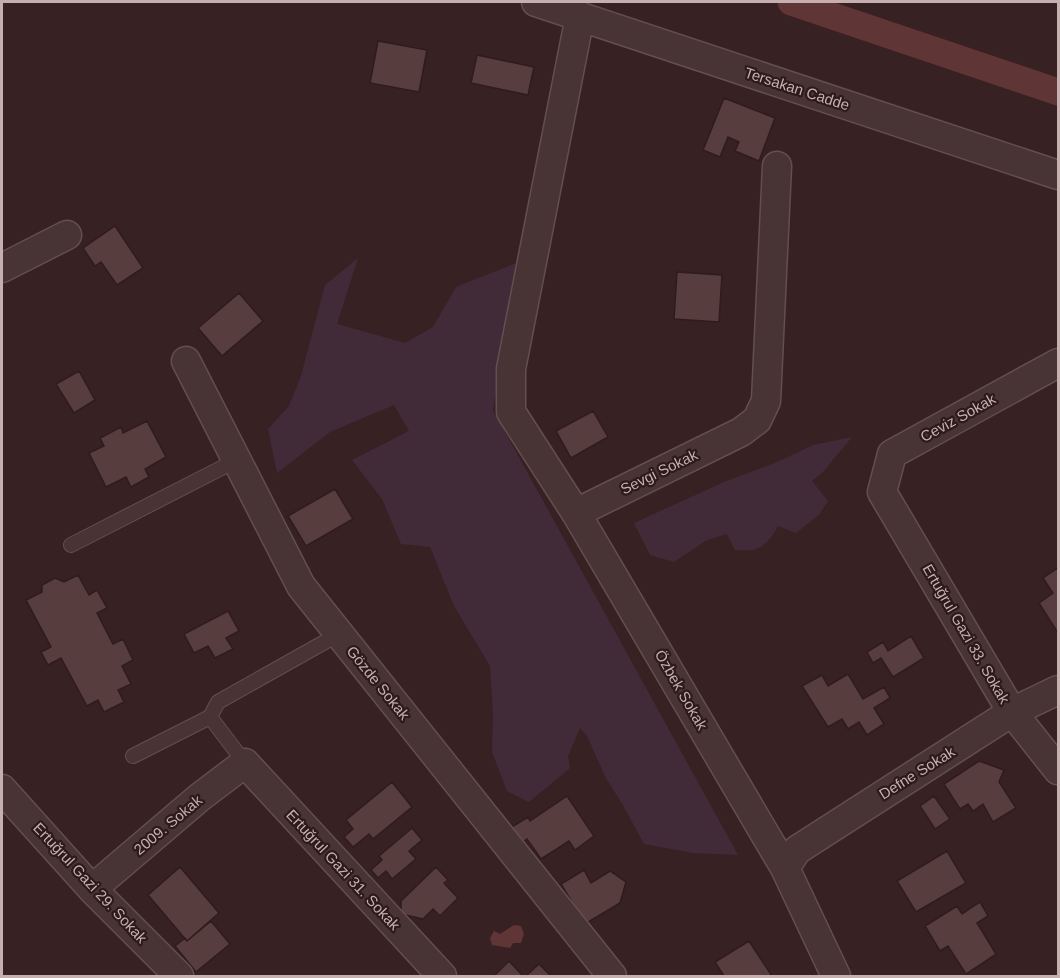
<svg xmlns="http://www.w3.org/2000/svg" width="1060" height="978" font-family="Arial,sans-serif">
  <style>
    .green { fill: #422b39 }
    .water { fill: #5f3535 }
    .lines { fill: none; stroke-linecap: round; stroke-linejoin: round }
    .canal { stroke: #5f3535; stroke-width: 27 }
    .building { fill: #583d3e; stroke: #2f1c1c; stroke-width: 1.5 }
    .lane-casing { stroke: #634f4f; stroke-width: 16 }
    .street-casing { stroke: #634f4f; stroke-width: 31 }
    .lane { stroke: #483435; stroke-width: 14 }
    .street { stroke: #483435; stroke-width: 28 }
    .labels { text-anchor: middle; stroke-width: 4.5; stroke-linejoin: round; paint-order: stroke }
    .street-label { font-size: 15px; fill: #c5afaf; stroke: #2d1a1a }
  </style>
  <rect width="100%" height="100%" fill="#382122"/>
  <path class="green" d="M 358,258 L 337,324 L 405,343 L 433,327 L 456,287 L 516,263 L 493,410 L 738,855 L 693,853 L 644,844 L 624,807 L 606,778 L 587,736 L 580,728 L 568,756 L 570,768 L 529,802 L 507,791 L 492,752 L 493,715 L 490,666 L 454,606 L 430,547 L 401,544 L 382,499 L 352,460 L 409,431 L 394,405 L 330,432 L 277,473 L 268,429 L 289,406 L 301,376 L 325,285 Z
    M 852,437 L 822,473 L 812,481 L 828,501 L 819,515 L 796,533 L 778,526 C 767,547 758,552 735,550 L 727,534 L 707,540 L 674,562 L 650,555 L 634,523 L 724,482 L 775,463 L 813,445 Z"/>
  <path class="water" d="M 514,925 L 521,926 L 524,934 L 521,943 L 513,943 L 510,948 L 492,945 L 490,938 L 494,931 L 500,934 Z"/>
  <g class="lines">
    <path class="canal" d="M 791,2 L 1058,92"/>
  </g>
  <path class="building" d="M 378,41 L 427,50 L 419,92 L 370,83 Z
    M 477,55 L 534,67 L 528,95 L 471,83 Z
    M 724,98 L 775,118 L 759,161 L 735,151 L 739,142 L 728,137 L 720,157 L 703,150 Z
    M 115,226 L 143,268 L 117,285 L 101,262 L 95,266 L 83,248 Z
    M 677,272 L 722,275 L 719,322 L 674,319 Z
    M 239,293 L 263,321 L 222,356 L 198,328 Z
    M 79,371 L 95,400 L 74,413 L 56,384 Z
    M 593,411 L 608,437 L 571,458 L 556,431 Z
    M 147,421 L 166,457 L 145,469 L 149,477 L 131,487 L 126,477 L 106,487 L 89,453 L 104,446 L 100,438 L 121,427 L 123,433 Z
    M 335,489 L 353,519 L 306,546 L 288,516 Z
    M 1058,568 L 1058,633 L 1039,603 L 1053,593 L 1043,578 Z
    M 78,575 L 89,595 L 97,590 L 107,608 L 97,613 L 113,644 L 123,639 L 133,660 L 122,666 L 131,684 L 118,690 L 124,702 L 104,712 L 98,700 L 87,706 L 61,658 L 48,665 L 41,652 L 51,647 L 26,600 L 42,592 L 42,585 L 55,578 L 64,582 Z
    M 228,611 L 239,631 L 226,638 L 233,649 L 215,658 L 208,646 L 194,653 L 184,634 Z
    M 911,636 L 924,658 L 893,677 L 881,658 L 873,663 L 867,652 L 883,642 L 888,651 Z
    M 848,674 L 863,699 L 884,687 L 890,698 L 874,708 L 884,724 L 867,735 L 859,722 L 848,729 L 842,719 L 828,727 L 802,686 L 822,675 L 828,686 Z
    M 979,761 L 1004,770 L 999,782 L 1016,808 L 993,822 L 983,804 L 973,811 L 968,804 L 960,809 L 944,784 Z
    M 392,782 L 412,807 L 373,839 L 369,834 L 353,847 L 344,837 L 353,829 L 346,820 Z
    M 567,796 L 594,836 L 575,850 L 569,841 L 541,859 L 527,839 L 518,846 L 507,830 L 528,817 L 530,821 Z
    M 934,796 L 950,819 L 935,829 L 920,806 Z
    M 412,828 L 422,840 L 409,851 L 416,859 L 392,879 L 386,871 L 378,878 L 371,870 L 382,860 L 379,856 Z
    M 947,851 L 966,883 L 916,912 L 897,881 Z
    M 180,867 L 219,913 L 187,941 L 148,895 Z
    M 436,867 L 448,880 L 444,883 L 458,898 L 440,916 L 433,909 L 423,919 L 401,914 L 401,901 Z
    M 584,870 L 591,883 L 610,871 L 626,882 L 620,903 L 585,924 L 561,884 Z
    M 980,902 L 988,916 L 977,923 L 996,954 L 966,974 L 948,946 L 940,951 L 925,926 L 957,906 L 962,914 Z
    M 211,921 L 230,944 L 196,972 L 175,946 L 185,938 L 187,941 Z
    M 749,941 L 772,976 L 724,976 L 715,962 Z
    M 509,961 L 523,976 L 494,976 Z
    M 539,964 L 551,976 L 526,976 Z"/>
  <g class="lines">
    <defs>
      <path id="lane" d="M 71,545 L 237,460
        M 133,756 L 210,717
        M 245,763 L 210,717 L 218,702 L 339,634"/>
      <path id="street" d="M 536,2 L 1058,175
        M 580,16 L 511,369 L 511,412 L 576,513 L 785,868 L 836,976
        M 2,268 L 67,235
        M 186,361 L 301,586 L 612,976
        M 1058,363 L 892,454 L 882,492 L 1012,712 L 1058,770
        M 576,513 L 741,432 L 757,420 L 766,401 L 777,166
        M 2,789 L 92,889 L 179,976
        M 785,868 L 797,850 L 1012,712 L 1058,690
        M 92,889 L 200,797 L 245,763 L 442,976"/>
    </defs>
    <use href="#lane" class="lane-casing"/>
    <use href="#street" class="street-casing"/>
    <use href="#lane" class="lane"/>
    <use href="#street" class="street"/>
  </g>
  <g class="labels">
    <g class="street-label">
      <text transform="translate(797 89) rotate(18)" y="5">Tersakan Cadde</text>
      <text transform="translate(958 418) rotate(-29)" y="5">Ceviz Sokak</text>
      <text transform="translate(659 472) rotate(-26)" y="5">Sevgi Sokak</text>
      <text transform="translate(966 634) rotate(60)" y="5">Ertuğrul Gazi 33. Sokak</text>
      <text transform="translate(378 683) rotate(51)" y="5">Gözde Sokak</text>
      <text transform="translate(681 690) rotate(60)" y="5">Özbek Sokak</text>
      <text transform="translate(917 773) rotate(-32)" y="5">Defne Sokak</text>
      <text transform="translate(168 825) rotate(-40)" y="5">2009. Sokak</text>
      <text transform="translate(343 870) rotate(47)" y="5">Ertuğrul Gazi 31. Sokak</text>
      <text transform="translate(90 883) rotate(47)" y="5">Ertuğrul Gazi 29. Sokak</text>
    </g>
  </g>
  <rect width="1060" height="978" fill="none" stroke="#c5afaf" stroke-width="6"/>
</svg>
